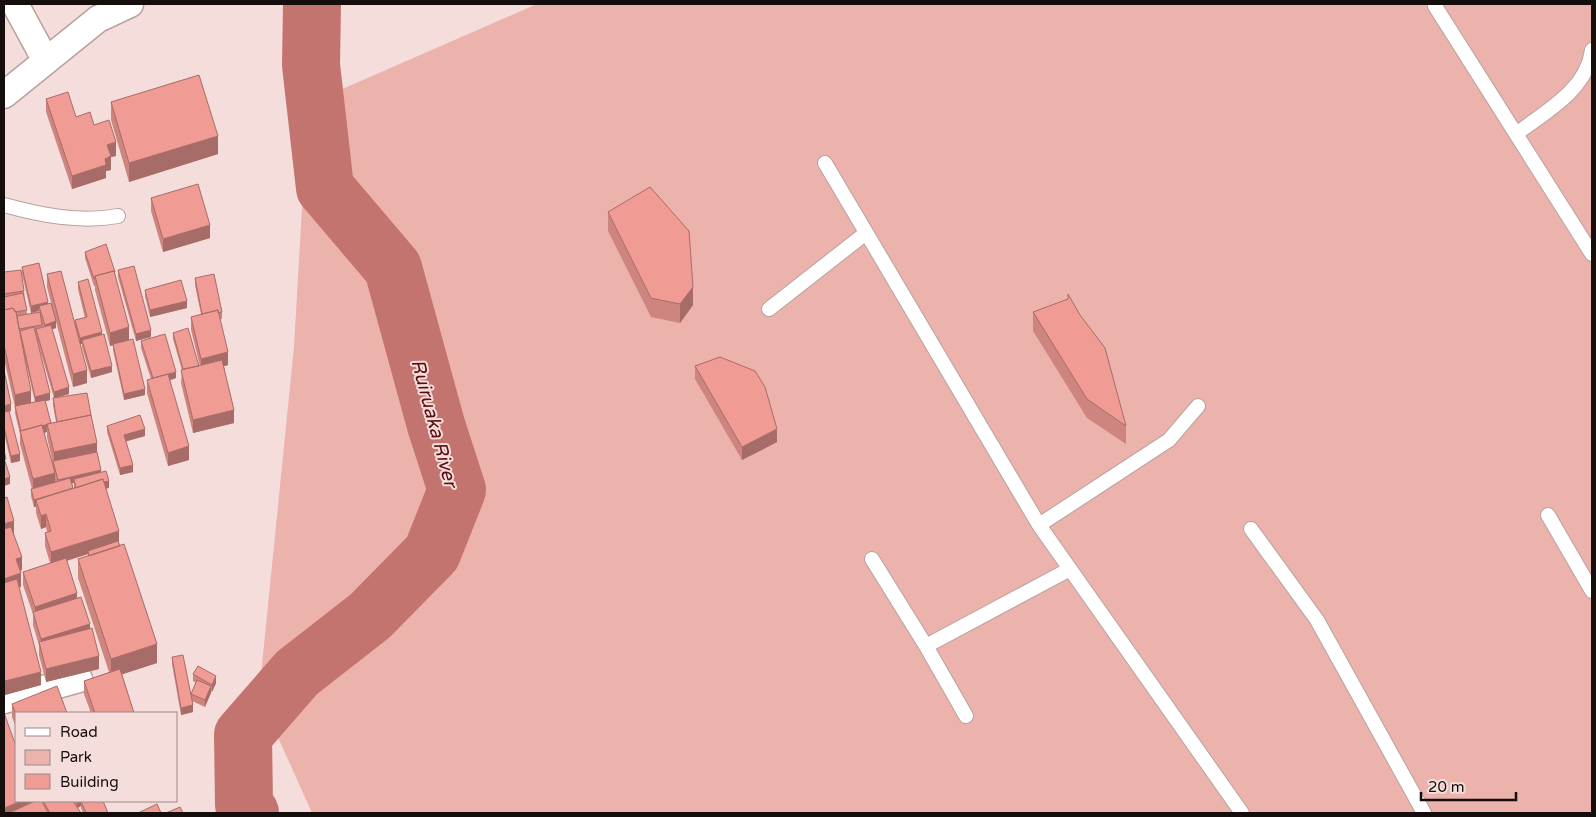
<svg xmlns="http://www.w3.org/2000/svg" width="1596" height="817" font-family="'Varela Round',sans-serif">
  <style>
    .green { fill: #ecb2ac }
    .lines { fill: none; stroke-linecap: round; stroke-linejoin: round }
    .river { stroke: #c4746e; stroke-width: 58 }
    .lane-casing { stroke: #b8a2a0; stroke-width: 16 }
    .street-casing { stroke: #b8a2a0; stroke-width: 29 }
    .lane { stroke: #fff; stroke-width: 14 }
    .street { stroke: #fff; stroke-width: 26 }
    .wall { fill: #ce857f; fill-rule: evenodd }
    .shaded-wall { fill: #a86c68 }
    .building { fill: #f09b94; stroke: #a86c68 }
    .labels { text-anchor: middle; stroke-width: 4; stroke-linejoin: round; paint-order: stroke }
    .water-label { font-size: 19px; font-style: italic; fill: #580e10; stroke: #f5dddb }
  </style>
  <rect width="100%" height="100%" fill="#f5dddb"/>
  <path class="green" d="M 537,4 L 1592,4 L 1592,813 L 312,813 L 259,695 L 294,347 L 308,104 Z"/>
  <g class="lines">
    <path class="river" d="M 250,813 L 244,805 L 243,735 L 297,673 L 370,616 L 432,553 L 457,490 L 436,425 L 393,268 L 325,188 L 311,65 L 312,4"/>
    <defs>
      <path id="lane" d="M 1435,6 L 1592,254
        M 1516,134 C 1545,112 1587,90 1592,50
        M 825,163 L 1039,525 L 1242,813
        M 4,205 C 40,215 80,223 118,216
        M 769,309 L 866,233
        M 1548,515 L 1592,591
        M 1039,525 L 1169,440 L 1198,406
        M 1251,529 L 1317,620 L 1424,813
        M 872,559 L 926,646 L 1070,569
        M 926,646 L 966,716"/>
      <path id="street" d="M 15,4 L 46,61
        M 4,95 L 98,19 L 130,4
        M 4,700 L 79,679"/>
    </defs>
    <use href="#lane" class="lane-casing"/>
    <use href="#street" class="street-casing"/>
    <use href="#lane" class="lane"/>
    <use href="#street" class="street"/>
  </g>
  <path class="wall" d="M 46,99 L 76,117 L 94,125 L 116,156 L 111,157 L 111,170 L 106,171 L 106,178 L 72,189 L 46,112 Z
    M 111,102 L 218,154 L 129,182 L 111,120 Z
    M 151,198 L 210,238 L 163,252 L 151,211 Z
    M 608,212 L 693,305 L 680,323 L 651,317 L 608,231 Z
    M 85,252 L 115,274 L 129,340 L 145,395 L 124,400 L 113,350 L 113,345 L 110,346 L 95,290 L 95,286 L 94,286 L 85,258 Z
    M 22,267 L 48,304 L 56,328 L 52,329 L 69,394 L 55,398 L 97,453 L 101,472 L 109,488 L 106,488 L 119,544 L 157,663 L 122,674 L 134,713 L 91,713 L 84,694 L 84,681 L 109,672 L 78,578 L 78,559 L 88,556 L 88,554 L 67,561 L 77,598 L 90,629 L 99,669 L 46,682 L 39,655 L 39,645 L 33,625 L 33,614 L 23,585 L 23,572 L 50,563 L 45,546 L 45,533 L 47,532 L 46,527 L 41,529 L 36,513 L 36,507 L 34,507 L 31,496 L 31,489 L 32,489 L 20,444 L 20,434 L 15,413 L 15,407 L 4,359 L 4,272 L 24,291 L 27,314 L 39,312 L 39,311 L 31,313 L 22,274 ZM 38,343 L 54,398 L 53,398 L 53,405 L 56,422 L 51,423 L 45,401 L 50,400 ZM 26,363 L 35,402 L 31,403 ZM 47,432 L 47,437 L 53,464 L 53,467 L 44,433 ZM 72,483 L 74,483 L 74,488 L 73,488 Z
    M 118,270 L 151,337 L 136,341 L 118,277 Z
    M 47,274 L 87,383 L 73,387 L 47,287 Z
    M 195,278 L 222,312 L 222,319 L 220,319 L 228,365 L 224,366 L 234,423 L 193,433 L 181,383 L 182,370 L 173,339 L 173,333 L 199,366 L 200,366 L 191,330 L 191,317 L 201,314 L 195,285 Z
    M 78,282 L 102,334 L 112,372 L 91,378 L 82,347 L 82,344 L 80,344 L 75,327 L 75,320 L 85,318 L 78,289 Z
    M 145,290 L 187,308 L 150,317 L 145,296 Z
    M 1033,312 L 1080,315 L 1126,426 L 1126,444 L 1087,418 L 1033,331 Z
    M 141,341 L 176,378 L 170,380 L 189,460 L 168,466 L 147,393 L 147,380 L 151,379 L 141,348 Z
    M 695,366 L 777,442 L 742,460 L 695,379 Z
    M 4,370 L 11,411 L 9,411 L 20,461 L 11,463 L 4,433 Z
    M 107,426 L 145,436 L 126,441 L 133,472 L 120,475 L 107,432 Z
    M 4,498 L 14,534 L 22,570 L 20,571 L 21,587 L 19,587 L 41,685 L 5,695 L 4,690 Z
    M 172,657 L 191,694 L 196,683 L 193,681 L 193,674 L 216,683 L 212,692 L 211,691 L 205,707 L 192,701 L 193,712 L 181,715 L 172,664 Z
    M 12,704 L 16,713 L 16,727 L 12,717 Z
    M 16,801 L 43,802 L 44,801 L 103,801 L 108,813 L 83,813 L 81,808 L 81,806 L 78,808 L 81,813 L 4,813 Z"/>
  <path class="shaded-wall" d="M 218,136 L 218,154 L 129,182 L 129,163 Z
    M 116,142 L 116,156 L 111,157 L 111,170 L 106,171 L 106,178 L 72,189 L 72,176 L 105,159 L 107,145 Z
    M 210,225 L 210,238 L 163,252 L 163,239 Z
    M 693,287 L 693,305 L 680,323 L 680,304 Z
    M 187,301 L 187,308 L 150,317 L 150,310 Z
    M 48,302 L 48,309 L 39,306 L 39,311 L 31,313 L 31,306 Z
    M 56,321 L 56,328 L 45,332 L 45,325 Z
    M 129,327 L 129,341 L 110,346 L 110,333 Z
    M 151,330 L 151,337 L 136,341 L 136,334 Z
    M 102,332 L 102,338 L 82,340 L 82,344 L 80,344 L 80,338 Z
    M 228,352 L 228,365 L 201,372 L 201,359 Z
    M 112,366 L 112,372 L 91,378 L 91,371 Z
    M 87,370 L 87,383 L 73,387 L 73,374 Z
    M 176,372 L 176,378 L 153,386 L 153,379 Z
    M 69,387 L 69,394 L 54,398 L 54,392 Z
    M 145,389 L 145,395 L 124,400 L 124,394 Z
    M 31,391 L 31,405 L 15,408 L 15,395 Z
    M 50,393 L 50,400 L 35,404 L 35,397 Z
    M 11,404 L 11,411 L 4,413 L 4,406 Z
    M 234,410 L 234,423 L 193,433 L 193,420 Z
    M 47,425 L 47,432 L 22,438 L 21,432 Z
    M 145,429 L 145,436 L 124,442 L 124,435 Z
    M 777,429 L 777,442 L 742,460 L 742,447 Z
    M 97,443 L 97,456 L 54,463 L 54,452 Z
    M 189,446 L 189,460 L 168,466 L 168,453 Z
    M 20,454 L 20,461 L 11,463 L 11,456 Z
    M 133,465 L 133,472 L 120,475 L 120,468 Z
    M 101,470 L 101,477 L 74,479 L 74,483 L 58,486 L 58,480 Z
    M 55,473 L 55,486 L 33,492 L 33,479 Z
    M 10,477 L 10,484 L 4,486 L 4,479 Z
    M 109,481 L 109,488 L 77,496 L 77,489 Z
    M 74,490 L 36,500 L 36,507 L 34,507 L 34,500 Z
    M 46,514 L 46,527 L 41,529 L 41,516 Z
    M 14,521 L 14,534 L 4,537 L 4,524 Z
    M 119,531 L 119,544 L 88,551 L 88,554 L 51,565 L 51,552 Z
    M 22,557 L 22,570 L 16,572 L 16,559 Z
    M 21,573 L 21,587 L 4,592 L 4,579 Z
    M 77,593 L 77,606 L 35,620 L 35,607 Z
    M 90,624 L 90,637 L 41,650 L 41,639 Z
    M 157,644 L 157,663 L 111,678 L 111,659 Z
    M 99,656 L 99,669 L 46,682 L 46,669 Z
    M 41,672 L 41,685 L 5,695 L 5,681 Z
    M 216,676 L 216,683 L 212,692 L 212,685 Z
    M 211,686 L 211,693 L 205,707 L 205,700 Z
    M 193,705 L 193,712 L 181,715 L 181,708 Z
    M 22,801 L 36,801 L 24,813 L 4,813 L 4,808 Z
    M 77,801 L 90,801 L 81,801 L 81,806 L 77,808 Z"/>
  <path class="building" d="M 199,75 L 218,136 L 129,163 L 111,102 Z
    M 68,92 L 76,117 L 90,112 L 94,125 L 109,120 L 116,142 L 107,145 L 111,156 L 105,159 L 106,165 L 72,176 L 46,99 Z
    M 198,184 L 210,225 L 163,239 L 151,198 Z
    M 650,187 L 689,231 L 693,287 L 680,304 L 651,298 L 608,212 Z
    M 106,244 L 115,272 L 114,271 L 95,276 L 95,279 L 94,279 L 85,252 Z
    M 39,263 L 48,302 L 31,306 L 22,267 Z
    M 134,266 L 151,330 L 136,334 L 118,270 Z
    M 21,270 L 24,291 L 4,294 L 4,272 Z
    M 61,271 L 87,370 L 73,374 L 47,274 Z
    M 114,271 L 129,327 L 110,333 L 95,276 Z
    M 214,274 L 222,312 L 218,313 L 218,310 L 202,314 L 195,278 Z
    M 88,279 L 102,332 L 80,338 L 75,320 L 87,317 L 78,282 Z
    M 181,280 L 187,301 L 150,310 L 145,290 Z
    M 23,293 L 27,310 L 15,312 L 13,308 L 4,310 L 4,297 Z
    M 1068,294 L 1080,315 L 1105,348 L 1126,426 L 1087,399 L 1033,312 L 1068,299 Z
    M 51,303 L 56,321 L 45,325 L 39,306 Z
    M 13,308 L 16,312 L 31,391 L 15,395 L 4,345 L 4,310 Z
    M 218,310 L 228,352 L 201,359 L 191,317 Z
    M 40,312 L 42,325 L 19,329 L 17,316 Z
    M 51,325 L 69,387 L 54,392 L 36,329 Z
    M 34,327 L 50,393 L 35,397 L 20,331 Z
    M 188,328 L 199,366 L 183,369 L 173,333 Z
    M 104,334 L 112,366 L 91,371 L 82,340 Z
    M 165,334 L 176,372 L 153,378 L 141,341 Z
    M 133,339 L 145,389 L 124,394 L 113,344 Z
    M 720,357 L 755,371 L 765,387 L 777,429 L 742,447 L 695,366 Z
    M 222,360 L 234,410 L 193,420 L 181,370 Z
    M 4,370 L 11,404 L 4,406 Z
    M 168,374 L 189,446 L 168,453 L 147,380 Z
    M 87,393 L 91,415 L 57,422 L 53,398 Z
    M 45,400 L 51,423 L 42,426 L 42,425 L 21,431 L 15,406 Z
    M 9,411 L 20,454 L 11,456 L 4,427 L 4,412 Z
    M 91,415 L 97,443 L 54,452 L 47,424 Z
    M 140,415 L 145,429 L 124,435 L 133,465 L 120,468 L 107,426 Z
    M 42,425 L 55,473 L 33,479 L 20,431 Z
    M 4,450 L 6,459 L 4,460 Z
    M 97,452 L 101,470 L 58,480 L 53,461 Z
    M 4,461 L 5,461 L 10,477 L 4,479 Z
    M 106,471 L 109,481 L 104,482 L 103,479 L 76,488 L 74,479 Z
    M 70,478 L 73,488 L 34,500 L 31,489 Z
    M 103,479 L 119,531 L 51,552 L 45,533 L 51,531 L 46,514 L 41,516 L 36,500 Z
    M 7,497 L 14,521 L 4,524 L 4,498 Z
    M 11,527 L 22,557 L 16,559 L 21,573 L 4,579 L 4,529 Z
    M 118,541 L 120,546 L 89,556 L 88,551 Z
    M 124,544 L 157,644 L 111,659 L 78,559 Z
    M 66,558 L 77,593 L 35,607 L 23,572 Z
    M 17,579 L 41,672 L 5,681 L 4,677 L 4,583 Z
    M 81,597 L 90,624 L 41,639 L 33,612 Z
    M 92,628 L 99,656 L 46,669 L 39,642 Z
    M 183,655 L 193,705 L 181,708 L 172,657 Z
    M 198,666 L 216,676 L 212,685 L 193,674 Z
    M 120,669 L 134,713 L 95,713 L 84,681 Z
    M 197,680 L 211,686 L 205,700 L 191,694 Z
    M 57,686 L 67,713 L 16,713 L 16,714 L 12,704 Z
    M 4,713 L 16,746 L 16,801 L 22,801 L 4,808 Z
    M 35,801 L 42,801 L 48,813 L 9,813 Z
    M 43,801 L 73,801 L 81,813 L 50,813 Z
    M 81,801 L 103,801 L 108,813 L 86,813 Z
    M 157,804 L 161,813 L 138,813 Z
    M 180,807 L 183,813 L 166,813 Z"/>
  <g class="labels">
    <g class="water-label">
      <text transform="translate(435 423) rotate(75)" y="7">Ruiruaka River</text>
    </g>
  </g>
  <rect width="1596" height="817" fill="none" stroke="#150e0d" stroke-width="10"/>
  <rect x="15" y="712" width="162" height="90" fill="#f5dddb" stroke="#9b8a89"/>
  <rect x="25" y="728" width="25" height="8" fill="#ffffff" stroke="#9b8a89"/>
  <text x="60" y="737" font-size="15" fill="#150e0d">Road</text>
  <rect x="25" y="750" width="25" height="15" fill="#ecb2ac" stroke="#9b8a89"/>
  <text x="60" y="762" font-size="15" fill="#150e0d">Park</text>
  <rect x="25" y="774" width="25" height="15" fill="#f09b94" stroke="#9b8a89"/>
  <text x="60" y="787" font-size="15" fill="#150e0d">Building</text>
  <path d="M1421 792v8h95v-8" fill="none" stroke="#150e0d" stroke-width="2.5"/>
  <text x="1428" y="792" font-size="15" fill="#150e0d" stroke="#f5dddb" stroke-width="4" paint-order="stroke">20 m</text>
</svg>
